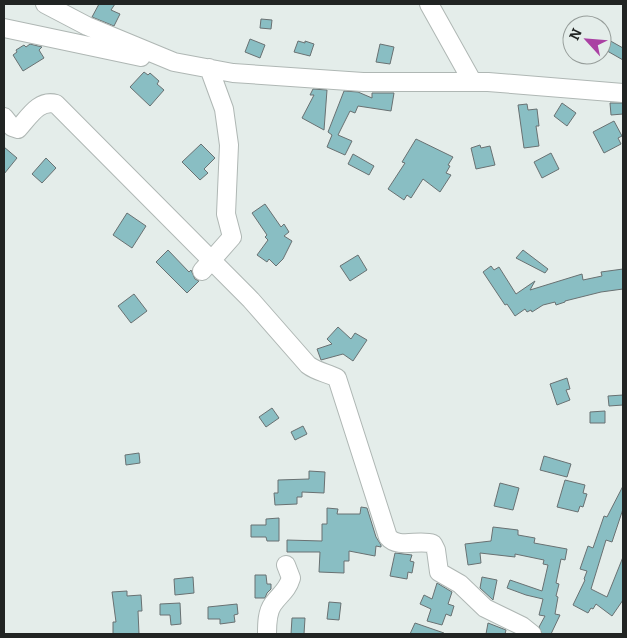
<svg xmlns="http://www.w3.org/2000/svg" width="627" height="638" font-family="Bitter,serif">
  <style>
    .building { fill: #89bec3; stroke: #697172 }
    .lines { fill: none; stroke-linecap: round; stroke-linejoin: round }
    .minor-casing { stroke: #afb7b4; stroke-width: 20 }
    .minor { stroke: #fff; stroke-width: 18 }
  </style>
  <rect width="100%" height="100%" fill="#e4edea"/>
  <path class="building" d="M 99,4 L 115,4 L 111,10 L 120,14 L 114,26 L 92,17 Z
    M 261,19 L 272,20 L 271,29 L 260,28 Z
    M 250,39 L 265,45 L 260,58 L 245,52 Z
    M 607,39 L 623,48 L 623,60 L 602,48 Z
    M 298,41 L 305,43 L 305,41 L 314,44 L 310,56 L 294,52 Z
    M 30,44 L 42,47 L 39,50 L 44,58 L 23,71 L 13,55 L 17,52 L 16,50 L 24,45 L 26,47 Z
    M 380,44 L 394,47 L 390,64 L 376,62 Z
    M 144,72 L 148,75 L 150,73 L 159,81 L 157,84 L 164,90 L 150,106 L 130,87 Z
    M 313,89 L 327,90 L 324,130 L 302,118 L 314,95 L 310,95 Z
    M 344,91 L 358,92 L 372,98 L 372,93 L 394,93 L 391,111 L 358,106 L 355,113 L 350,111 L 338,135 L 352,141 L 345,155 L 327,147 L 332,135 L 328,132 Z
    M 562,103 L 576,113 L 567,126 L 554,116 Z
    M 610,103 L 623,103 L 623,114 L 611,115 Z
    M 527,104 L 528,110 L 537,109 L 539,126 L 536,126 L 539,146 L 524,148 L 518,105 Z
    M 614,121 L 622,136 L 618,138 L 621,144 L 604,153 L 593,132 Z
    M 416,139 L 453,157 L 448,165 L 450,166 L 446,173 L 451,175 L 440,192 L 423,179 L 411,198 L 407,195 L 404,200 L 388,189 L 405,163 L 402,162 Z
    M 201,144 L 215,158 L 204,169 L 208,173 L 200,180 L 182,162 Z
    M 480,145 L 481,148 L 490,146 L 495,165 L 476,169 L 471,148 Z
    M 4,147 L 17,158 L 4,174 Z
    M 551,153 L 559,169 L 542,178 L 534,162 Z
    M 353,154 L 374,166 L 369,175 L 348,164 Z
    M 46,158 L 56,168 L 42,183 L 32,174 Z
    M 265,204 L 281,227 L 284,224 L 289,232 L 284,236 L 292,241 L 283,259 L 276,266 L 269,259 L 267,262 L 257,255 L 268,240 L 265,237 L 267,235 L 252,213 Z
    M 127,213 L 146,226 L 132,248 L 113,235 Z
    M 168,250 L 189,272 L 191,270 L 195,279 L 199,281 L 187,293 L 156,262 Z
    M 523,250 L 548,269 L 545,273 L 516,258 Z
    M 358,255 L 367,270 L 350,281 L 340,266 Z
    M 491,266 L 494,270 L 499,267 L 516,294 L 535,281 L 530,290 L 582,274 L 583,280 L 602,276 L 601,272 L 623,269 L 623,289 L 601,292 L 565,301 L 565,302 L 556,305 L 555,302 L 543,305 L 532,312 L 531,310 L 527,312 L 525,309 L 515,316 L 507,304 L 505,305 L 483,272 Z
    M 134,294 L 147,311 L 131,323 L 118,306 Z
    M 338,327 L 351,339 L 355,333 L 367,340 L 353,361 L 343,354 L 321,360 L 317,349 L 332,344 L 327,339 Z
    M 567,378 L 570,389 L 566,390 L 570,400 L 557,405 L 550,384 Z
    M 623,395 L 623,405 L 609,406 L 608,396 Z
    M 272,408 L 279,418 L 266,427 L 259,417 Z
    M 605,411 L 605,423 L 590,423 L 590,412 Z
    M 303,426 L 307,434 L 295,440 L 291,432 Z
    M 139,453 L 140,463 L 126,465 L 125,455 Z
    M 544,456 L 571,464 L 567,477 L 540,470 Z
    M 309,471 L 325,472 L 324,493 L 302,492 L 302,497 L 297,497 L 297,504 L 275,505 L 274,493 L 278,493 L 278,480 L 309,479 Z
    M 565,480 L 585,485 L 583,493 L 587,494 L 583,507 L 580,506 L 578,512 L 557,507 Z
    M 500,483 L 519,488 L 513,510 L 494,506 Z
    M 623,486 L 623,509 L 612,542 L 606,540 L 591,589 L 607,597 L 623,557 L 623,600 L 612,616 L 596,604 L 593,609 L 591,608 L 588,613 L 573,605 L 585,580 L 584,579 L 587,571 L 580,569 L 588,546 L 593,548 L 604,516 L 607,517 Z
    M 361,507 L 367,508 L 376,537 L 381,545 L 381,547 L 376,546 L 375,556 L 349,551 L 349,561 L 344,561 L 344,573 L 319,572 L 320,552 L 287,552 L 287,540 L 322,541 L 322,524 L 327,524 L 327,508 L 338,509 L 337,514 L 360,514 Z
    M 279,518 L 279,541 L 267,541 L 266,537 L 251,537 L 251,525 L 266,525 L 266,519 Z
    M 493,527 L 518,530 L 518,535 L 535,538 L 534,543 L 567,549 L 565,560 L 561,559 L 556,583 L 559,584 L 556,596 L 558,597 L 555,614 L 560,615 L 551,634 L 542,634 L 539,627 L 545,616 L 539,615 L 543,599 L 526,595 L 507,588 L 510,580 L 542,591 L 548,565 L 543,564 L 544,560 L 515,554 L 515,557 L 480,553 L 481,563 L 468,565 L 465,544 L 491,541 Z
    M 395,553 L 412,555 L 410,561 L 414,562 L 412,573 L 408,572 L 407,579 L 390,576 Z
    M 255,575 L 266,575 L 267,584 L 271,584 L 271,589 L 267,593 L 265,598 L 255,598 Z
    M 193,577 L 194,593 L 175,595 L 174,579 Z
    M 482,577 L 497,580 L 493,600 L 480,588 Z
    M 437,583 L 452,592 L 448,604 L 454,606 L 451,616 L 446,614 L 442,625 L 427,621 L 431,609 L 420,604 L 424,595 L 432,599 Z
    M 127,591 L 127,596 L 141,595 L 142,611 L 138,611 L 139,634 L 113,634 L 113,622 L 116,622 L 112,592 Z
    M 329,602 L 341,603 L 339,620 L 327,619 Z
    M 180,603 L 181,624 L 171,625 L 170,615 L 160,615 L 160,604 Z
    M 237,604 L 238,614 L 234,615 L 235,622 L 220,624 L 220,619 L 208,619 L 208,607 Z
    M 292,618 L 305,618 L 304,634 L 291,634 Z
    M 415,623 L 444,633 L 443,634 L 410,634 Z
    M 488,623 L 506,630 L 505,634 L 486,634 Z"/>
  <g class="lines">
    <defs>
      <path id="minor" d="M 45,4 L 87,26 L 174,62 L 233,73 L 363,82 L 488,82 L 623,93
        M 429,4 L 472,81
        M 4,28 L 141,57
        M 4,117 L 12,127 L 18,129 C 29,117 39,99 56,104 L 251,300 L 308,365 C 317,372 328,373 337,378 L 388,537 C 398,549 419,539 433,544 L 436,550 L 439,572 L 460,584 L 485,608 L 522,626 L 532,634
        M 202,271 L 232,237 L 226,214 L 229,145 L 224,109 L 209,68
        M 267,634 C 267,624 267,612 273,604 C 281,593 287,591 291,578 L 286,565"/>
    </defs>
    <use href="#minor" class="minor-casing"/>
    <use href="#minor" class="minor"/>
  </g>
  <rect width="627" height="638" fill="none" stroke="#212423" stroke-width="10"/>
  <g transform="translate(587 40) rotate(296)"><circle r="24" fill="#e4edea" stroke="#969d9a"/>
  <path d="M0-4L9 19L0 12L-9 19Z" fill="#aa41a3"/>
  <text y="-8" font-size="14" font-weight="bold" text-anchor="middle" fill="#212423">N</text>
  </g>
</svg>
